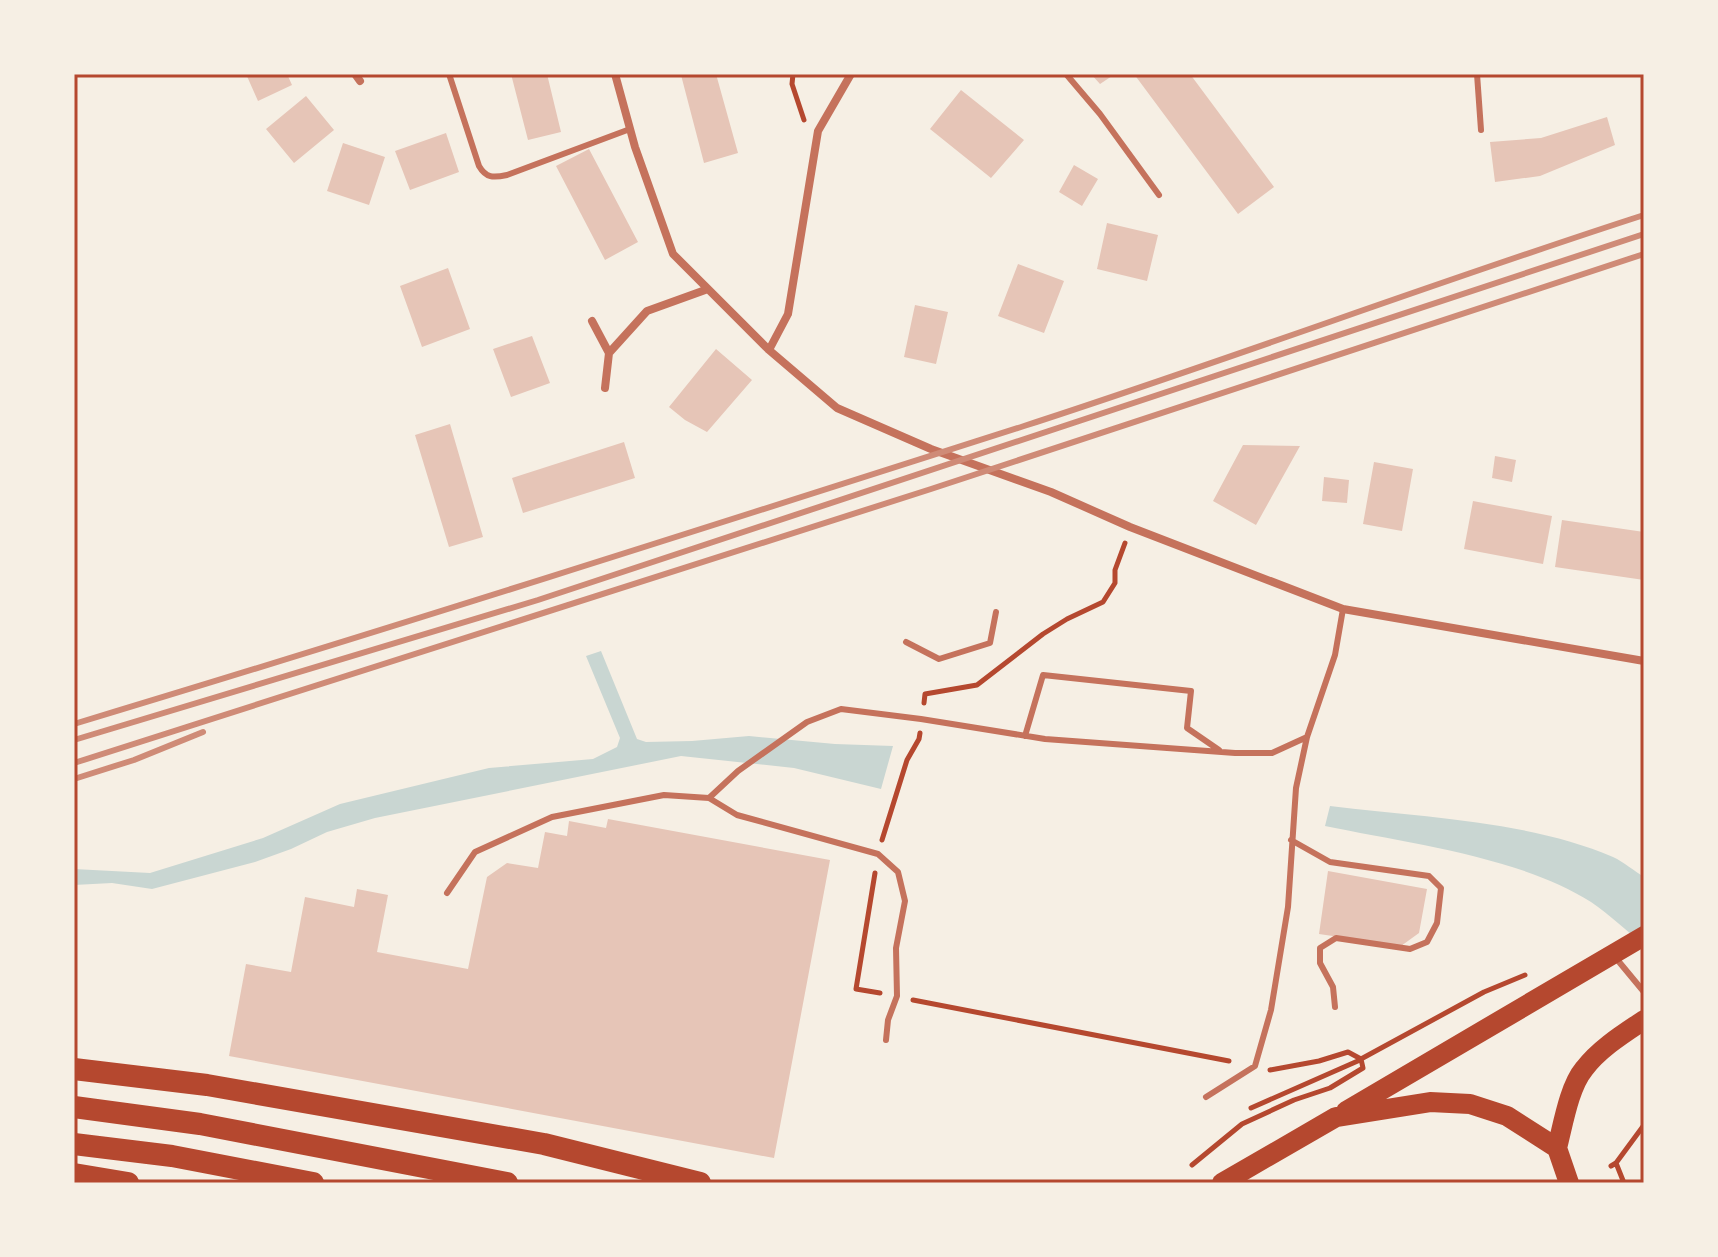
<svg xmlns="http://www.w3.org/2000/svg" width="1718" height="1257" font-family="Lato,sans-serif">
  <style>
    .water { fill: #c9d6d2 }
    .building { fill: #e6c5b7 }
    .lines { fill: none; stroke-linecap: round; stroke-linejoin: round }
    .path { stroke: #b5482f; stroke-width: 5 }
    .service { stroke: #c5725c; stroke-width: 6 }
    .minor { stroke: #c5725c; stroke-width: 8 }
    .primary { stroke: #b5482f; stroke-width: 20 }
    .trunk { stroke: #b5482f; stroke-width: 22 }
    .rail { stroke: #cf8b77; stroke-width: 6 }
    .neatline { fill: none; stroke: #b5482f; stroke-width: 3 }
  </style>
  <rect width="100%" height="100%" fill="#f6efe4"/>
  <path class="water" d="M 601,651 L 637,739 L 646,742 L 692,741 L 749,736 L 835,744 L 893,746 L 881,789 L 794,768 L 681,756 L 375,818 L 327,832 L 291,849 L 255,862 L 152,889 L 112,883 L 74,885 L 74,869 L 150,873 L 263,838 L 340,804 L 489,768 L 593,759 L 617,747 L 620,738 L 586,656 Z
    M 1330,806 C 1420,817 1531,821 1613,857 C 1624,862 1634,871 1644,877 L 1644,945 C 1627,931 1610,915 1591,902 C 1521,857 1407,843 1325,826 Z"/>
  <path class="building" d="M 246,74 L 287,74 L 292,85 L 258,101 Z
    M 511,74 L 547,74 L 561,132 L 528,140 Z
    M 685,74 L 716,74 L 738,153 L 704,163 L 681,75 Z
    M 1091,74 L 1115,74 L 1100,84 Z
    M 1134,74 L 1190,74 L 1274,187 L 1238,214 Z
    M 961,90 L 1024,140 L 991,178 L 930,129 Z
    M 306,96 L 334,130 L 294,163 L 266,129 Z
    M 1607,117 L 1615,145 L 1540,176 L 1495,182 L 1490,142 L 1541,138 Z
    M 446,133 L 459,172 L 410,190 L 395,151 Z
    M 343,143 L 385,157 L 369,205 L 327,191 Z
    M 589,149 L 638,242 L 605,260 L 556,166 Z
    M 1074,165 L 1098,179 L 1082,206 L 1059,192 Z
    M 1107,223 L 1158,235 L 1147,281 L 1097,269 Z
    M 1018,264 L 1064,281 L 1044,333 L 998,316 Z
    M 448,268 L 470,329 L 422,347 L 400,286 Z
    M 915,305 L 948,312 L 936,364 L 904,357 Z
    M 532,336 L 550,383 L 511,397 L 493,349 Z
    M 716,349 L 752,380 L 707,432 L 685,420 L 669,407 Z
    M 450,424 L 483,537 L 449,547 L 415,435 Z
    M 624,442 L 635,478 L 523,513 L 512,478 Z
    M 1243,445 L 1300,446 L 1256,525 L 1213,501 Z
    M 1495,456 L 1516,460 L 1512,482 L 1492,478 Z
    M 1374,462 L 1413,469 L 1402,531 L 1363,524 Z
    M 1324,477 L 1349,480 L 1347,503 L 1322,501 Z
    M 1473,501 L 1552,516 L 1543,564 L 1464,549 Z
    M 1562,520 L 1644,532 L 1644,580 L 1555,567 Z
    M 608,819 L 830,860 L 774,1158 L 229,1056 L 246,964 L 291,972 L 305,897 L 354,907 L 357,889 L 388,895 L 377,952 L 468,969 L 487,877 L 507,863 L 538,868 L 545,832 L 567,836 L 569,821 L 606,828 Z
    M 1328,871 L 1427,889 L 1419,933 L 1401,946 L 1319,934 Z"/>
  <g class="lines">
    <path class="path" d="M 793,74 L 792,84 L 804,120
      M 924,703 L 925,694 L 977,685 L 1043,634 L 1067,619 L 1103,602 L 1115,583 L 1115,570 L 1125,543
      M 882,840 L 907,760 L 919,739 L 920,733
      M 875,873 L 856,989 L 880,993
      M 913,1000 L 1229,1061
      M 1270,1070 L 1319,1061 L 1348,1052 L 1361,1059
      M 1251,1108 L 1360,1060
      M 1616,1163 L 1624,1183
      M 1192,1165 L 1242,1124 L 1294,1100 L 1330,1088 L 1363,1068 L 1361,1059 L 1484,992 L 1525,975
      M 1611,1166 L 1616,1163 L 1644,1125"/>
    <path class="service" d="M 449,74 L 479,166 C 486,178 493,178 507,175 L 630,129
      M 1066,74 L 1100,114 L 1159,195
      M 1477,74 L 1481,130
      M 906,642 L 939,659 L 990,643 L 996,612
      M 1025,736 L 1043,675 L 1191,691 L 1187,728 L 1219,750
      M 709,798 L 738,771 L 807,722 L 841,709 L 921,719 L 1045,739 L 1235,753 L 1272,753 L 1307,737
      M 1291,840 L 1330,862 L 1429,876 L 1441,888 L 1437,923 L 1427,942 L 1410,949 L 1336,938 L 1320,948 L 1320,963 L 1333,987 L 1335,1007
      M 447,893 L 475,852 L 552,817 L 664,795 L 709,798 L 737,815 L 878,854 L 898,872 L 905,901 L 896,948 L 897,996 L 888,1020 L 886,1040
      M 1615,957 L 1644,992
      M 1206,1097 L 1255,1066 L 1271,1010 L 1288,907 L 1296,788 L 1307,737 L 1335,655 L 1343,609"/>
    <path class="minor" d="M 355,74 L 360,81
      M 615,74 L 635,147 L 673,254 L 769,350 L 837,408 L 931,449 L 1051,492 L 1130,527 L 1343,609 L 1644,661
      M 592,321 L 609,353
      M 769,350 L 788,314 L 818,131 L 851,74
      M 605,388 L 609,353 L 647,311 L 708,289"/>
    <path class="primary" d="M 1346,1111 L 1644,936
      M 1557,1148 C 1563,1125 1569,1087 1584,1069 C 1599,1049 1623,1034 1644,1020
      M 1222,1183 L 1336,1117 L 1430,1102 L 1470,1104 L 1507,1116 L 1557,1148 L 1569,1183"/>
    <path class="trunk" d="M 74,1069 L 207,1085 L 544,1144 L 700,1183
      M 74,1107 L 200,1124 L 507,1183
      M 74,1144 L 172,1156 L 313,1183
      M 74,1174 L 128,1183"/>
    <path class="rail" d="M 74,724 C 392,628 708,527 1024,426 C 1231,359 1436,282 1644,215
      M 74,740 L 538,600 L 1644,234
      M 74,763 L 931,489 L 1644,254
      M 74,779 L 134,760 L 203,732"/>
  </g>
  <rect width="1718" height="1257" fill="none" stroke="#f6efe4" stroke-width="152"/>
  <rect x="76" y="76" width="1566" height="1105" class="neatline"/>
</svg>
